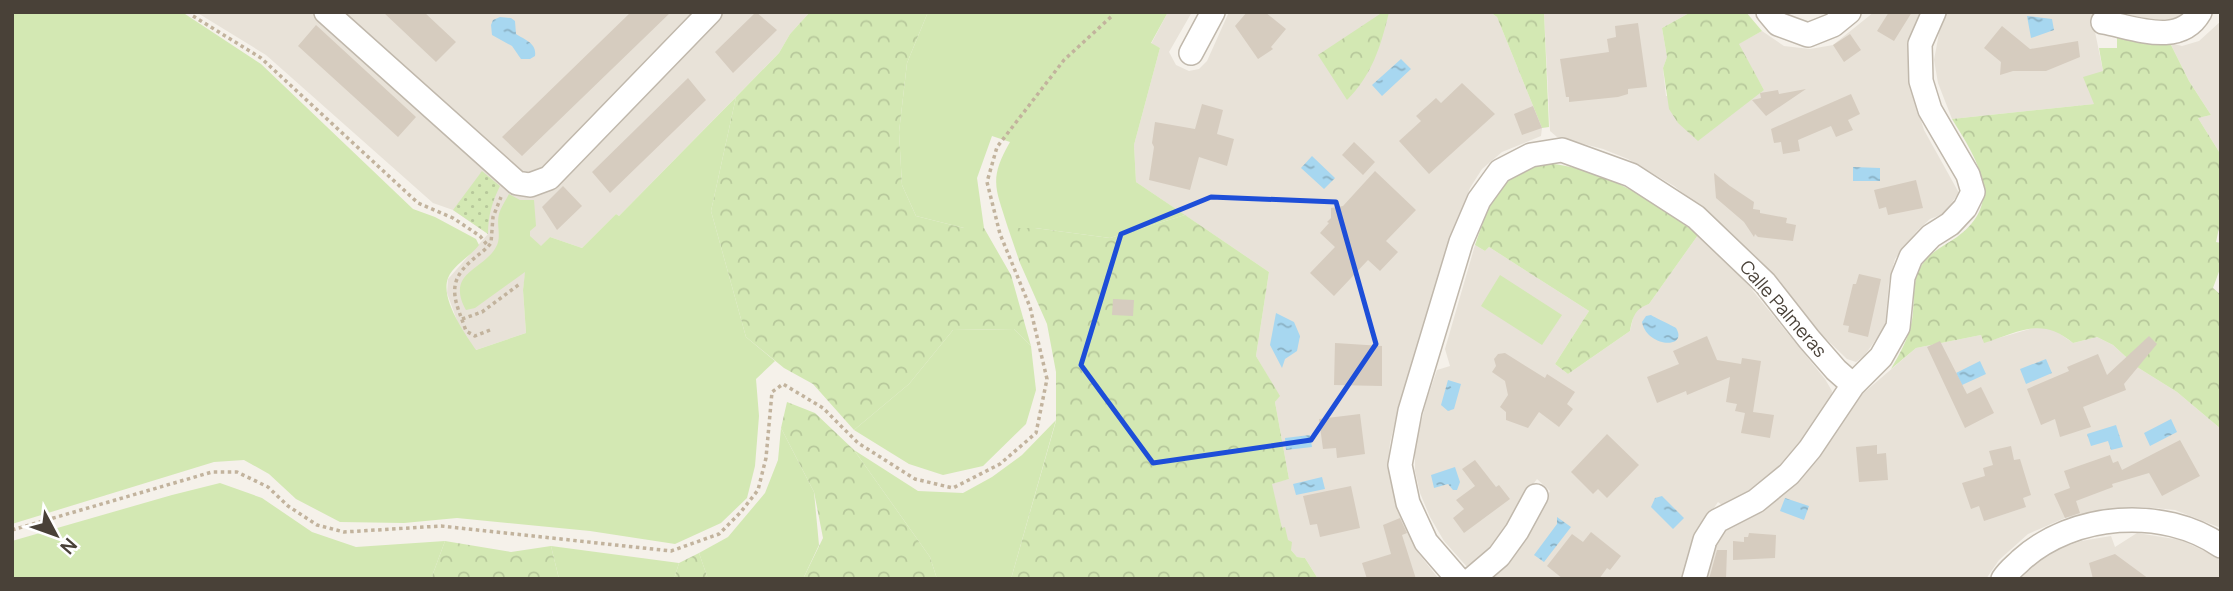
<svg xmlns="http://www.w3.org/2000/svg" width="2233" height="591" font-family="Manrope,sans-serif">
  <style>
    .residential { fill: #e8e2d8 }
    .green { fill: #d3e8b3 }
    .forest { fill: url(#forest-crowns) }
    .park { fill: url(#park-dots) }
    .water { fill: url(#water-ripples) }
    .building { fill: #d6ccbf }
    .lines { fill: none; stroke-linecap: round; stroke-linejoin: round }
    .minor-casing { stroke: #c0b8ac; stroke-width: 26 }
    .path { stroke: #c2b39d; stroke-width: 3.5; stroke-dasharray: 3.5 3.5; stroke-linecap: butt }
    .minor { stroke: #fff; stroke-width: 23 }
    .marked { fill: none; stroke: #1d4ed8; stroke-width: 5; stroke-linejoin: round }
    .labels { text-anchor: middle; stroke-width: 5; stroke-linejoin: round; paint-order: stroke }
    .street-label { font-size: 18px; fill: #494138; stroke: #fff }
  </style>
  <defs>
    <pattern id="forest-crowns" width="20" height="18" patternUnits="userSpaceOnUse" patternTransform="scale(1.75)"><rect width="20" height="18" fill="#d3e8b3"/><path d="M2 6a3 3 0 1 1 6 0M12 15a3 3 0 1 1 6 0" fill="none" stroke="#b7c89b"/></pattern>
    <pattern id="park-dots" width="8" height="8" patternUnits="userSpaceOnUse" patternTransform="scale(1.75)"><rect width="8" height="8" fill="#d3e8b3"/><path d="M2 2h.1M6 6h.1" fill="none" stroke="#b7c89b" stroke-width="1.8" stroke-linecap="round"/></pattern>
    <pattern id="water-ripples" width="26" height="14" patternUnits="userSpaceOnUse" patternTransform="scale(1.75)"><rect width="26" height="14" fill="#a7d7f0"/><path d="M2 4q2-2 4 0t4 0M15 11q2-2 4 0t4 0" fill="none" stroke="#8ab0c3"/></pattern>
  </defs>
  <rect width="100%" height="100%" fill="#f5f1ea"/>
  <path class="residential" d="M 196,12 L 810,12 L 790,34 L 779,53 L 619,216 L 616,214 L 582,248 L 550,237 L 541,247 L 530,237 L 523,290 L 526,333 L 431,365 L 459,326 L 447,293 L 448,279 L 488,234 L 453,210 L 433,203 L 266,55 Z
    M 1168,12 L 1192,12 L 1169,52 L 1176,65 L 1189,71 L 1199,69 L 1207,61 L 1229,12 L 1490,12 L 1497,17 L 1542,128 L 1541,136 L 1502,152 L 1482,169 L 1470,188 L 1445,253 L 1401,398 L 1390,443 L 1388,466 L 1396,506 L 1408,533 L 1419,554 L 1439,579 L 1318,579 L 1305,558 L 1297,557 L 1291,550 L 1282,528 L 1271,483 L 1289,479 L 1275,402 L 1279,396 L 1256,356 L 1269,272 L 1136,182 L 1134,145 L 1160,48 L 1151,44 Z
    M 1544,12 L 1691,12 L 1662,28 L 1667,57 L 1663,68 L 1666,96 L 1764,90 L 1738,44 L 1762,31 L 1784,46 L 1810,49 L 1833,45 L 1874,12 L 1920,12 L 1910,40 L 1908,63 L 1911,88 L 1924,130 L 1959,193 L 1943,214 L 1930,219 L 1917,231 L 1895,259 L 1889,282 L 1885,327 L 1864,356 L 1856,362 L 1847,359 L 1815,328 L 1780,281 L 1727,229 L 1674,186 L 1628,159 L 1603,149 L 1557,137 L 1550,131 Z
    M 1947,12 L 2099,12 L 2093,22 L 2103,71 L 2094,104 L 1952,119 L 1938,83 L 1934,60 L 1939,33 Z
    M 2114,12 L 2186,12 L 2179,18 L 2157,20 Z
    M 2221,21 L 2221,155 L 2198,118 L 2211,115 L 2189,81 L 2170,43 L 2182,46 L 2199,41 Z
    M 1698,235 L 1749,286 L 1825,379 L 1832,391 L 1831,400 L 1808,442 L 1757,490 L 1722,505 L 1718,502 L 1702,526 L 1685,579 L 1487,579 L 1524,538 L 1550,491 L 1537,479 L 1518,505 L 1502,535 L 1486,554 L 1468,568 L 1444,541 L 1430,517 L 1420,493 L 1415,471 L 1415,446 L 1427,399 L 1437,370 L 1450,366 L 1445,349 L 1475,245 L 1485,251 L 1489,247 L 1589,311 L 1555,364 L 1568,374 L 1630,331 L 1634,314 L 1640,307 L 1649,304 Z
    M 2037,327 L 2053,329 L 2073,343 L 2097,337 L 2113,345 L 2137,367 L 2177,392 L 2221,429 L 2221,528 L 2175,510 L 2143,507 L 2114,509 L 2065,518 L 2028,534 L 1999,560 L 1986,579 L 1703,579 L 1716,538 L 1782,487 L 1790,489 L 1792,477 L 1853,402 L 1916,348 L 1981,335 L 1985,342 Z
    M 2137,533 L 2181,540 L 2213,555 L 2221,561 L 2221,579 L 2018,579 L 2032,564 L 2049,553 L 2064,547 L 2081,541 L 2111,536 L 2115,547 Z"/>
  <path class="green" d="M 12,12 L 182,12 L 261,64 L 413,209 L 435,217 L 476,239 L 479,245 C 470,257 454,264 448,278 C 440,299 465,334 476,350 L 526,333 L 523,290 L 525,272 L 475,308 L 466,310 C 445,272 484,270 496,247 C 502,237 496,225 499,214 C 501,207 506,200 509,194 L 520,200 L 534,200 L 536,226 L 530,231 L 530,236 L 541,246 L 550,237 L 582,248 L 616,214 L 619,216 L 736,97 L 711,211 L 746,337 L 775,361 L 756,379 L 759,416 L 755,466 L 747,498 L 721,523 L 675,544 L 590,531 L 457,518 L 404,523 L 340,522 L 296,499 L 269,474 L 244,460 L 214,462 L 12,524 Z
    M 928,12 L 1168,12 L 1151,43 L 1160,48 L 1134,145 L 1136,182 L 1185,215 L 1110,238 L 1035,228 L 1008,228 C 996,189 988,180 1010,142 L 992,136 L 977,178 L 984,228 L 964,228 L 916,216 L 902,185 L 899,132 L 907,63 Z
    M 1500,275 L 1562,315 L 1542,345 L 1481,306 Z
    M 1014,329 L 1031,346 L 1036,390 L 1026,424 L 983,466 L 943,475 L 909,464 L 854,430 L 909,384 L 953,330 Z
    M 1056,420 L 1011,579 L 937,579 L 930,557 L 854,450 L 918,491 L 963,493 L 992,477 L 1022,455 Z
    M 781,428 L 814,492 L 819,545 L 803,579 L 708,579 L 699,553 L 728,537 L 765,493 L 778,460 Z
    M 220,483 L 262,498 L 312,532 L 356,547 L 445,541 L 431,579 L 12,579 L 12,541 L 172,495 Z
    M 551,546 L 679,563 L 674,579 L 559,579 Z"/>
  <path class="forest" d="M 810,12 L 928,12 L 907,63 L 899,132 L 902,185 L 916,216 L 964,228 L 984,228 L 1011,275 L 1031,346 L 1014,329 L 953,330 L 909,384 L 854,430 L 813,384 L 784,368 L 746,337 L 711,211 L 736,97 L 779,53 L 790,34 Z
    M 1383,12 L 1389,12 C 1381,46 1372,75 1347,100 L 1318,55 Z
    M 1490,12 L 1544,12 L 1549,127 L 1542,128 L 1497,17 Z
    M 1691,12 L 1746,12 L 1762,31 L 1739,44 L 1764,90 L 1698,141 L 1678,123 L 1669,109 L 1663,68 L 1667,57 L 1662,28 Z
    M 2117,37 L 2170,43 L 2189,81 L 2211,115 L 2198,118 L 2221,155 L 2221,219 L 2216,242 L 2221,243 L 2221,266 L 2213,288 L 2221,295 L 2221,429 L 2177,392 L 2137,367 L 2113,345 L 2097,337 L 2073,343 C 2041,316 2020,332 1984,343 L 1981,335 L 1916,348 L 1891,369 C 1900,353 1909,338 1912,320 C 1915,304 1912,287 1918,272 C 1925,254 1943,247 1957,237 C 2006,202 1976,158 1952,119 L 2094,104 L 2083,77 L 2103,71 L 2099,48 L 2117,48 Z
    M 1547,163 C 1605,169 1653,200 1698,235 L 1649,304 C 1635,309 1633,316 1630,331 L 1568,374 L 1555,364 L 1589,311 L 1489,247 L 1485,251 L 1475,245 C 1491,201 1496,174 1547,163 Z
    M 1185,215 L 1269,272 L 1256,356 L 1280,396 L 1275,402 L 1289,479 L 1272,484 L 1282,528 L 1285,527 L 1288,540 L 1292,542 L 1291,550 L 1297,557 L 1305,558 L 1318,579 L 1011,579 L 1056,421 L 1056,372 L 1047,324 L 1020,263 L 1008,228 L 1035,228 L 1110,238 Z
    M 787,402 L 815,413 L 854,450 L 930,557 L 937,579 L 803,579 L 823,538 L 814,492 L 781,428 Z
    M 445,541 L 511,552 L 551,546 L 559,579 L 431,579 Z
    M 699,553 L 708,579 L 674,579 L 679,563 Z"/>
  <path class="park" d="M 482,171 L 500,186 C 492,202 488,216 488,234 L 453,210 Z"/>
  <path class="water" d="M 2027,16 L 2052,19 L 2054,30 L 2031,38 Z
    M 500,17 L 511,18 L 515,21 L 516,34 C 525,40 537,43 535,56 L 530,59 L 521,59 L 512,46 L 492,35 L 491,25 L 493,20 Z
    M 1401,59 L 1411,69 L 1382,96 L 1372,85 Z
    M 1312,156 L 1335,178 L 1324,189 L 1301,168 Z
    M 1853,167 L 1880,168 L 1880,181 L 1853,181 Z
    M 1276,313 L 1294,322 L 1300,336 L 1297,351 L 1285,359 L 1282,368 L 1270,345 Z
    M 1651,315 C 1656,318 1675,327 1676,328 C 1689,349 1647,348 1642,322 L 1646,316 Z
    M 2046,359 L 2052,373 L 2026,384 L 2020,369 Z
    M 1980,361 L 1986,374 L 1962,385 L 1956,373 Z
    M 1448,380 L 1461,384 L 1454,409 L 1448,411 L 1441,405 Z
    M 2171,419 L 2177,432 L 2150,446 L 2144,433 Z
    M 2116,425 L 2123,447 L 2111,450 L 2108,441 L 2091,446 L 2087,434 Z
    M 1310,435 L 1312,447 L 1286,450 L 1285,438 Z
    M 1455,467 L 1460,482 L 1457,490 L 1453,490 L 1448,484 L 1434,488 L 1431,475 Z
    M 1322,477 L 1325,489 L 1296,495 L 1293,484 Z
    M 1662,496 L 1684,518 L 1673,529 L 1651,507 L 1655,498 Z
    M 1785,498 L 1809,506 L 1804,520 L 1780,511 Z
    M 1557,517 L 1571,527 L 1544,562 L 1534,555 L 1557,524 Z"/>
  <path class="building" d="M 383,12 L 424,12 L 456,42 L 436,62 Z
    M 631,12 L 671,12 L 522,156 L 502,137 Z
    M 756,12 L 777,30 L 733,73 L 715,52 Z
    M 1247,12 L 1265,12 L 1286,29 L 1271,47 L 1273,49 L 1258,59 L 1235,26 Z
    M 1889,12 L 1912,12 L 1894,41 L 1877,31 Z
    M 1638,23 L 1647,87 L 1628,89 L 1628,94 L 1618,97 L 1569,102 L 1569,97 L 1566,97 L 1560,59 L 1609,52 L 1607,39 L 1616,37 L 1615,26 Z
    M 316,25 L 416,117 L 398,137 L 298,46 Z
    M 2002,26 L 2030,49 L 2078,41 L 2080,57 L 2046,71 L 2013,71 L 2000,75 L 2001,62 L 1984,48 Z
    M 1850,34 L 1861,50 L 1844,62 L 1833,45 Z
    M 688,78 L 706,100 L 610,193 L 592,172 Z
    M 1462,83 L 1495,114 L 1429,174 L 1399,141 L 1421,121 L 1416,116 L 1436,98 L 1441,103 Z
    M 1806,89 L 1766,116 L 1752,100 L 1761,98 L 1760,93 L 1778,90 L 1779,94 Z
    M 1851,94 L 1860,114 L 1848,120 L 1853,130 L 1836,137 L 1831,126 L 1798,140 L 1800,151 L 1783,154 L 1781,142 L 1774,143 L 1771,129 Z
    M 1202,104 L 1223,110 L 1217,134 L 1234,139 L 1227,166 L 1199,157 L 1190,190 L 1149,180 L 1154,147 L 1152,143 L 1155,122 L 1195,129 Z
    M 1533,106 L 1542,128 L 1522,135 L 1514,114 Z
    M 1354,142 L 1375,162 L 1363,175 L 1342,155 Z
    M 1375,171 L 1416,210 L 1386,241 L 1398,252 L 1380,271 L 1368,260 L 1334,296 L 1310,273 L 1335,247 L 1320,233 L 1329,223 L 1327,222 L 1331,218 L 1331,208 L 1343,206 Z
    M 1714,173 L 1730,186 L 1754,202 L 1753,209 L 1760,210 L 1760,213 L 1787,218 L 1786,223 L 1796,225 L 1793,241 L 1758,237 L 1755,234 L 1754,237 L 1744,222 L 1716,198 Z
    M 1916,180 L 1923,208 L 1888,215 L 1886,207 L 1879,209 L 1874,190 Z
    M 563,186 L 582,206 L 557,230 L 542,207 Z
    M 1859,274 L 1881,279 L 1868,337 L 1848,332 L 1849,326 L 1843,325 L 1853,284 L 1856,284 Z
    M 1113,299 L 1134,300 L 1133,316 L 1112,315 Z
    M 1707,336 L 1717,360 L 1741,364 L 1742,358 L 1761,361 L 1753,412 L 1774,415 L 1770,438 L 1741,433 L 1745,413 L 1735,411 L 1737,404 L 1726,402 L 1730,377 L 1687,395 L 1686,391 L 1657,403 L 1647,377 L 1679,364 L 1673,351 Z
    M 2149,336 L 2157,344 L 2124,384 L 2126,390 L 2083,407 L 2091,427 L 2060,437 L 2055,419 L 2041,425 L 2027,389 L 2069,371 L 2067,367 L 2098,354 L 2107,375 Z
    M 1940,341 L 1967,394 L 1981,387 L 1994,413 L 1965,428 L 1927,347 Z
    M 1335,343 L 1382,346 L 1382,386 L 1334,385 Z
    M 1505,353 L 1545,378 L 1547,374 L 1575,392 L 1567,404 L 1573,409 L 1559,427 L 1539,412 L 1528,428 L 1506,420 L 1506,412 L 1500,407 L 1508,395 L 1505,381 L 1492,372 L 1496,366 L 1494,359 L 1498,354 Z
    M 1360,414 L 1365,454 L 1337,458 L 1336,448 L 1323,449 L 1319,419 Z
    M 1607,434 L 1639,465 L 1607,498 L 1598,489 L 1593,494 L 1571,472 Z
    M 2180,440 L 2200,476 L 2162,496 L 2149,473 L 2112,484 L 2113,487 L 2076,501 L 2080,513 L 2065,518 L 2054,494 L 2070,488 L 2064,471 L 2110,455 L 2113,463 L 2118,461 L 2122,470 Z
    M 1877,445 L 1877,454 L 1886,453 L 1888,480 L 1859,482 L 1856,447 Z
    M 2011,446 L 2014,460 L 2020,459 L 2031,495 L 2023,498 L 2026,507 L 1984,521 L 1979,506 L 1971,509 L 1962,483 L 1985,476 L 1983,468 L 1993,465 L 1989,451 Z
    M 1475,460 L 1496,487 L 1499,485 L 1510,499 L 1464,533 L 1453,518 L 1464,509 L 1456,500 L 1475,486 L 1462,469 Z
    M 1351,486 L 1360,528 L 1320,537 L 1317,524 L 1310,525 L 1303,496 Z
    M 1400,518 L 1407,533 L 1402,535 L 1416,579 L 1367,579 L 1362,563 L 1391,554 L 1383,525 Z
    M 1591,532 L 1621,556 L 1610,570 L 1607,568 L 1599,579 L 1563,579 L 1547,566 L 1572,534 L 1583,542 Z
    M 1749,533 L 1776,535 L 1775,558 L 1733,560 L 1733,541 L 1744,542 L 1744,537 L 1748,537 Z
    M 1717,550 L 1727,550 L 1726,579 L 1709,579 Z
    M 2115,554 L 2149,579 L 2093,579 L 2089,563 Z"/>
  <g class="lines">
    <defs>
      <path id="minor" d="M 326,12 L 517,183 L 530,185 L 549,178 L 710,12
        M 1768,12 L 1778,24 L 1808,35 L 1833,25 L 1849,12
        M 2103,22 C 2136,28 2180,47 2200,12
        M 1191,53 L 1213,12
        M 1458,579 L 1426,542 L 1408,503 L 1400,465 L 1410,411 L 1461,242 L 1479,200 L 1500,171 L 1531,155 L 1562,150 L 1631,175 L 1696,217 L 1765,283 L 1809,339 L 1836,370 L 1853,385 L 1881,357 L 1898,327 L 1903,277 L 1911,257 L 1931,236 L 1950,224 L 1965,208 L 1973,192 L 1968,175 L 1930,110 L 1921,81 L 1920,44 L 1934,12
        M 1472,579 L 1499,556 L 1517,531 L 1536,496
        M 1694,579 L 1705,540 L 1717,521 L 1756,501 L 1789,474 L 1810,449 L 1853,385
        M 2003,579 C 2008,571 2015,566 2021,560 C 2073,513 2163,506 2221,546"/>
    </defs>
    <use href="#minor" class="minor-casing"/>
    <path class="path" d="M 193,16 L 261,58 L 418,203 L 453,218 L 480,236 L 488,246
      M 462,319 L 482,312 L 521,283
      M 490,330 L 475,336 L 466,331 C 457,304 444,285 470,262 C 477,255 485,251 491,243 L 493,217 L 501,197
      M 12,530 L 212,472 L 237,472 L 268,487 L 288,506 L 317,525 L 344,532 L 441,526 L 671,551 L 719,534 L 740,513 L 758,490 L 766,458 L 772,392 L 783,384 L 823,408 L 858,443 L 915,479 L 953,488 L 1000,464 L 1036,433 L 1047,379 L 1030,307 L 1000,234 L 987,182 L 997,147 L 1064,60 L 1113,15"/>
    <use href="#minor" class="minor"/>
  </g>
  <path class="marked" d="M 1211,197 L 1336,202 L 1376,344 L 1311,440 L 1153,463 L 1081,365 L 1121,234 Z"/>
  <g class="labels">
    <g class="street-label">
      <text transform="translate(1783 309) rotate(49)" y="6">Calle Palmeras</text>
    </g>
  </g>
  <rect width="2233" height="591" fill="none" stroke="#494138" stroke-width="28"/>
  <g transform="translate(56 535) rotate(131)" stroke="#ffffff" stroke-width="5" paint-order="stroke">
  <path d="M0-5L12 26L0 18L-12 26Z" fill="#494138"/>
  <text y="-10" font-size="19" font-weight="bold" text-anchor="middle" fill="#494138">N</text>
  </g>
</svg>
